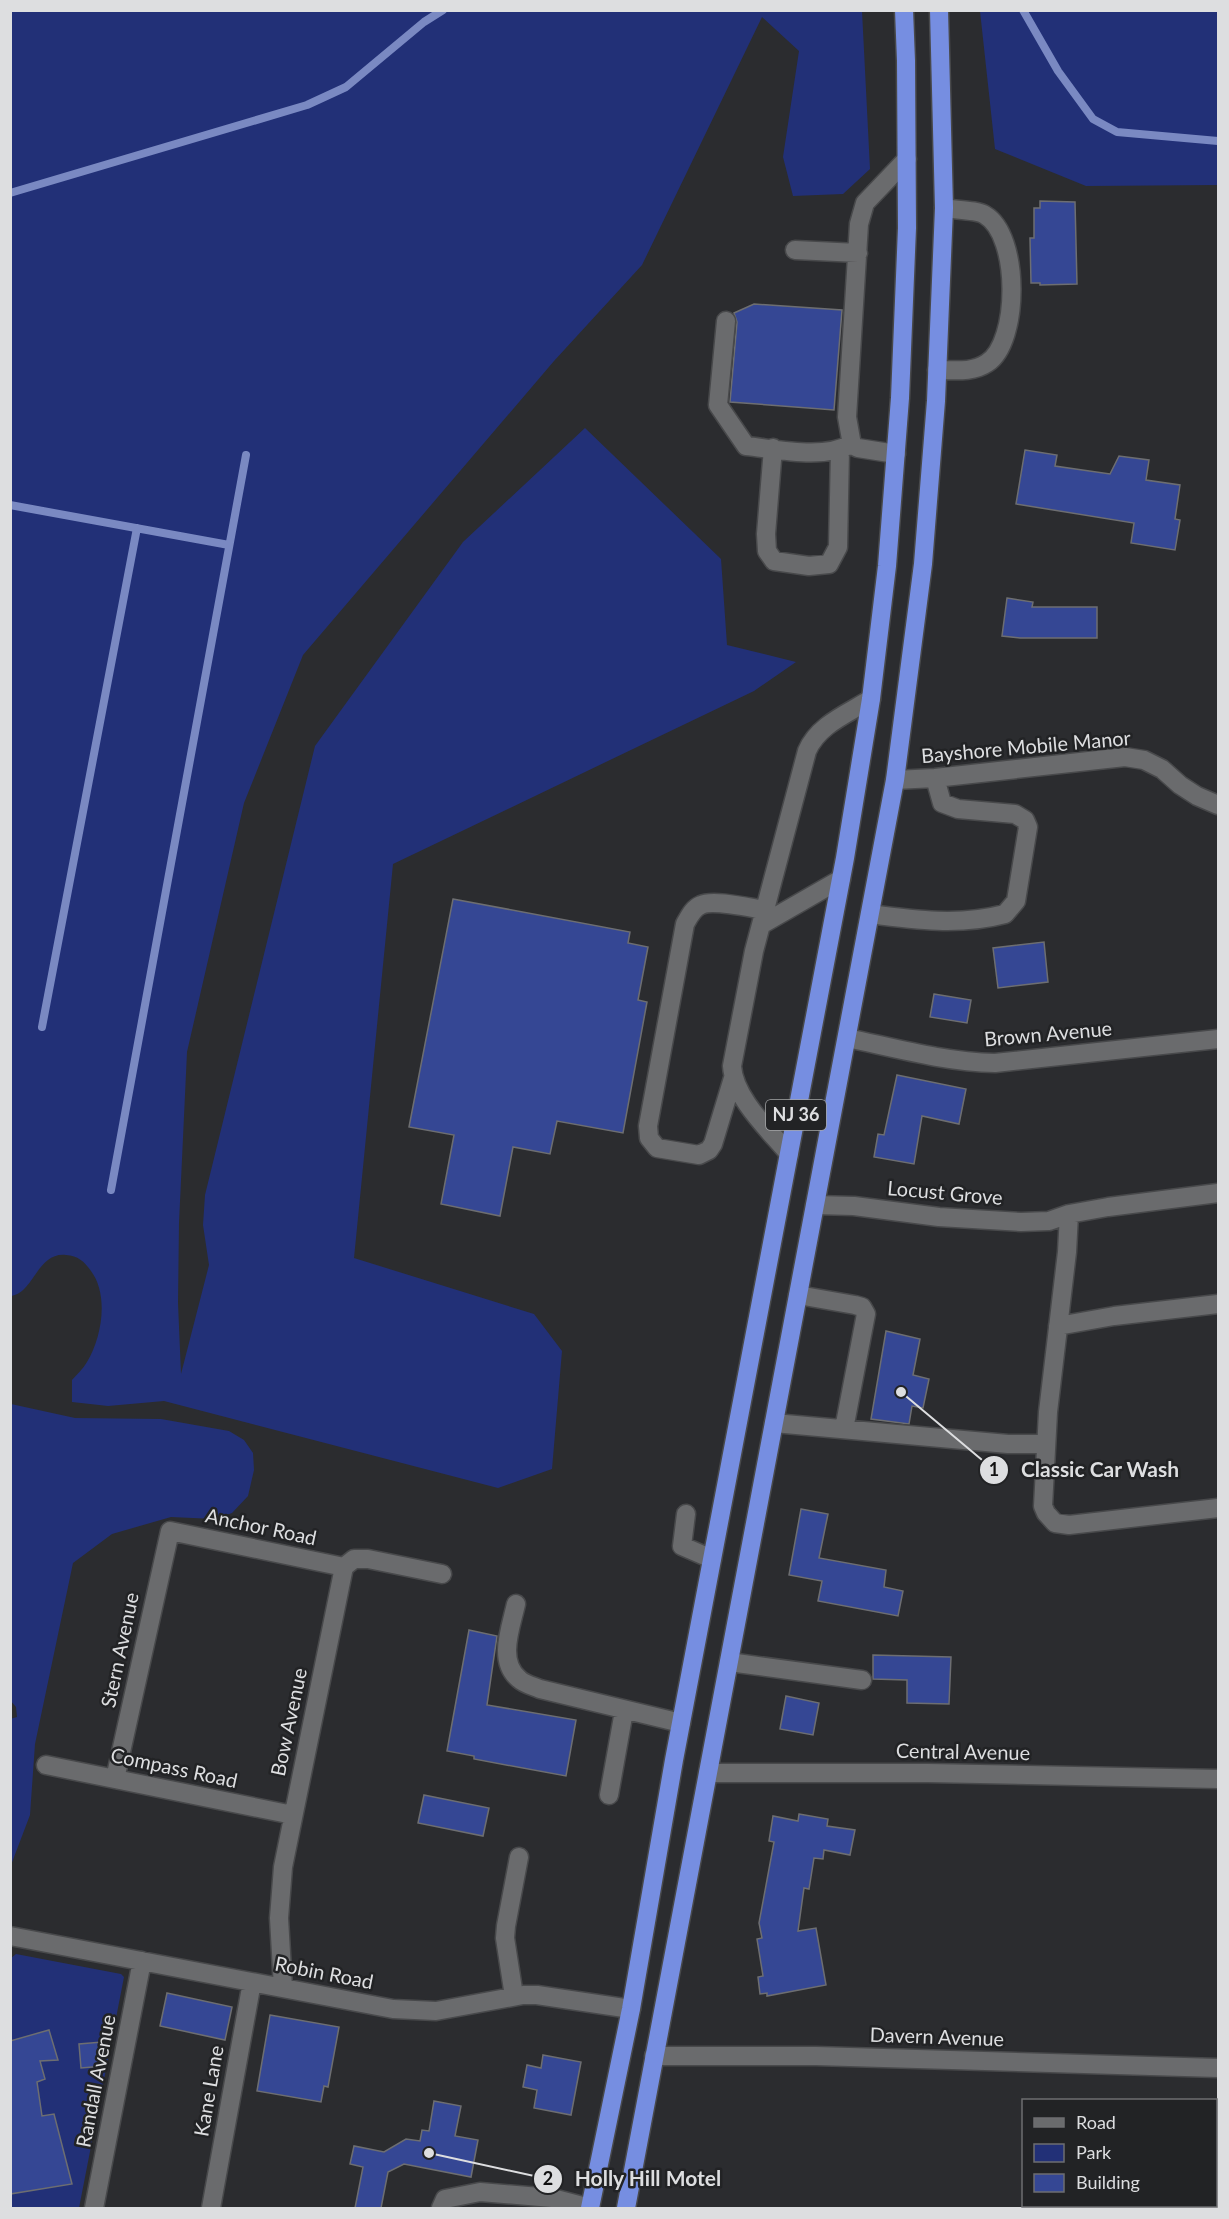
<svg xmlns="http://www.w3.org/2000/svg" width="1229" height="2219" font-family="Lato,sans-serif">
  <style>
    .green { fill: #223077 }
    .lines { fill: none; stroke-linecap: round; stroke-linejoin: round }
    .stream { stroke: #7a89c2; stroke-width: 8 }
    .building { fill: #354794; stroke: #6d6e71; stroke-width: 1.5 }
    .minor-casing { stroke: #48494b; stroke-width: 21 }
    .highway-casing { stroke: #48494b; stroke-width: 21 }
    .minor { stroke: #6a6b6d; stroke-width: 18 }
    .highway { stroke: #768ee1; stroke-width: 18 }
    .labels { text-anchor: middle; stroke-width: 5; stroke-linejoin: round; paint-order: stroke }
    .shield { fill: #222325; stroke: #a5a6a8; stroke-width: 1.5 }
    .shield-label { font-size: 18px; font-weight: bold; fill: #dddee0 }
    .street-label { font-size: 20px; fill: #dddee0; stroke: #222325 }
    .leader { fill: none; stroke: #dddee0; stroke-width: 2 }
    .callout-dot { fill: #dddee0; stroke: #222325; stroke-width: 2 }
    .mark-label { font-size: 18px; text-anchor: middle; font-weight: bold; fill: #111 }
    .callout-label { font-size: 21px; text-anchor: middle; font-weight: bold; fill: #dddee0; stroke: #222325; stroke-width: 5; stroke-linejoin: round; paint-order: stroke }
  </style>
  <rect width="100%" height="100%" fill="#2b2c2f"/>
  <path class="green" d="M 11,10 L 862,11 L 870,169 L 843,194 L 793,196 L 783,157 L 799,51 L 762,17 L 642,265 L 554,361 L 303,655 L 244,803 L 187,1052 L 179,1223 L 178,1303 L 181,1374 L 209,1265 L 203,1225 L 205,1195 L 315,746 L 463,542 L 585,428 L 721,559 L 727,645 L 796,662 L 754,691 L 393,864 L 354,1258 L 534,1314 L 562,1351 L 552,1469 L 498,1488 L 164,1401 L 108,1406 L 72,1402 L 72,1380 C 77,1374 83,1369 87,1362 C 102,1337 109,1295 91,1271 C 84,1261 78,1256 66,1255 C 37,1252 34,1293 11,1296 Z
    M 980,11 L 1218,11 L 1218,185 L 1086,186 L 995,149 Z
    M 11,1404 L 75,1418 L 161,1419 L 229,1431 L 244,1440 L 253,1453 L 254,1470 L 248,1496 L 232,1513 L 215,1519 L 171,1517 L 112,1534 L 73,1563 L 35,1744 L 30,1815 L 11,1865 L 10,1719 L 17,1717 L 16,1707 L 10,1700 Z
    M 16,1954 L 121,1974 L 124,1977 L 79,2208 L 11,2208 L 10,1959 Z"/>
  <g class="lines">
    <path class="stream" d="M 1023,10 L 1058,71 L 1093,119 L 1117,132 L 1218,141
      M 10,193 L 307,105 L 346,87 L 424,22 L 443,10
      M 10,505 L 229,545
      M 42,1027 L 137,528
      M 111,1190 L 246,455"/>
  </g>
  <path class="building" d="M 1040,201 L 1075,202 L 1077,284 L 1040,285 L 1040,283 L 1031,283 L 1030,238 L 1034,238 L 1034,208 L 1040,208 Z
    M 754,304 L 842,310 L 834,410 L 730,402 L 737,322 L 734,313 Z
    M 1025,450 L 1057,455 L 1055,466 L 1110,474 L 1119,456 L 1149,460 L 1146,480 L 1180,485 L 1175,519 L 1180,520 L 1175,550 L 1131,543 L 1134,523 L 1016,504 Z
    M 1007,598 L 1033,602 L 1032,607 L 1097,607 L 1097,638 L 1020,638 L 1002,636 Z
    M 453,899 L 630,932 L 628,943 L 648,947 L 638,1000 L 647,1002 L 623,1133 L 557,1121 L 550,1154 L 513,1147 L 500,1216 L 441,1204 L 454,1135 L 409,1127 Z
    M 1044,942 L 1048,982 L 998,988 L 993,948 Z
    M 934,994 L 971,1000 L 967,1023 L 930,1017 Z
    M 897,1075 L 966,1089 L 959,1124 L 922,1116 L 914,1164 L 874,1157 L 878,1134 L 884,1135 Z
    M 886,1331 L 920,1339 L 913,1375 L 929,1379 L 923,1408 L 912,1406 L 909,1424 L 871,1419 Z
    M 801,1509 L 828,1514 L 819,1558 L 886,1570 L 884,1587 L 903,1591 L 898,1616 L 818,1601 L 822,1581 L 789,1575 Z
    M 469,1630 L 497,1636 L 487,1705 L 576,1720 L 566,1776 L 474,1759 L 474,1756 L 447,1751 Z
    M 873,1655 L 951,1657 L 949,1704 L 907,1703 L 907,1680 L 873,1679 Z
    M 786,1696 L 819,1703 L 813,1735 L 780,1729 Z
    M 424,1795 L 489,1808 L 483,1836 L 418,1823 Z
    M 799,1814 L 828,1819 L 827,1826 L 855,1830 L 850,1855 L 824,1850 L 823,1859 L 814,1858 L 809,1889 L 804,1888 L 798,1931 L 816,1928 L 826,1985 L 767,1996 L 767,1993 L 760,1994 L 758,1977 L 763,1976 L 757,1939 L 762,1938 L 759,1923 L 774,1842 L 769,1841 L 773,1816 L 798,1821 Z
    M 167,1993 L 232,2007 L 225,2040 L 160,2026 Z
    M 270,2015 L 339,2027 L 328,2087 L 324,2086 L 321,2102 L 257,2091 Z
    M 49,2030 L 58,2060 L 40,2061 L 45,2079 L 37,2082 L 42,2116 L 54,2114 L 72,2184 L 10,2194 L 10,2041 Z
    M 102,2042 L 104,2066 L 81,2068 L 79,2044 Z
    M 543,2055 L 581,2062 L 571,2115 L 534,2108 L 537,2090 L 523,2087 L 527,2065 L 541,2068 Z
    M 434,2101 L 461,2106 L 455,2136 L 478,2140 L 471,2177 L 404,2164 L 388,2172 L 381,2208 L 355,2208 L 363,2167 L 350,2164 L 354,2146 L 384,2152 L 406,2139 L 420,2141 L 422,2130 L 429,2131 Z"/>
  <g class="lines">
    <defs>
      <path id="minor" d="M 795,250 L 858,253
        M 726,321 L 718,405 L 746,446 C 776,449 824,460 851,444
        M 937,370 C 954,370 972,373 987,363 C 1020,342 1020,235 985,215 C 978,210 954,210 944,208
        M 773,448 L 766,534 L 767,551 L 774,561 L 809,566 L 829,564 L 838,547 L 840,450
        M 896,454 L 858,448 L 852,445 L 847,417 L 859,224 L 865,203 L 907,159
        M 895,780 L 935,778 L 1125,757 L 1144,760 L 1162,769 L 1180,785 L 1197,796 L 1218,805
        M 870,914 C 915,920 960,926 1005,914 L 1016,901 L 1028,827 L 1025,820 L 1015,814 L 958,809 L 942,803 L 935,778
        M 761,925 L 841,879
        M 847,1038 C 895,1048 945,1062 995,1063 L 1218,1039
        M 733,1078 L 713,1144 L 709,1150 L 699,1155 L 657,1148 L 649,1138 L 648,1126 L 685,924 C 689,917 693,908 701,905 C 713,899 751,908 765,910
        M 789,1154 C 769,1130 734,1098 732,1066 L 754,951 L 807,751 C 818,725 847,714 871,699
        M 815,1205 L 854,1206 L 939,1217 L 1021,1222 L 1049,1221 L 1069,1214 L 1108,1207 L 1218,1193
        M 1069,1214 L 1067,1252 L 1048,1412 L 1043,1506 L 1046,1513 L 1055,1523 L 1069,1525 L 1218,1508
        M 798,1295 L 855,1305 L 862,1307 L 866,1314 L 844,1429
        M 1058,1326 L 1114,1316 L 1218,1304
        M 774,1423 L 1008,1444 L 1046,1444
        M 686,1514 L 682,1546 L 712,1559
        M 516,1604 C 511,1627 497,1661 519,1679 C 524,1684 533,1686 540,1689 L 681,1723
        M 729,1662 L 862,1680
        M 46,1765 L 293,1815
        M 708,1773 L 928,1773 L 1218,1779
        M 115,1779 L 170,1531 L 344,1567
        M 609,1795 L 624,1711
        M 10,1936 L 393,2009 L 436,2011 L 523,1995 L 537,1995 L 631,2009
        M 283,1988 L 279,1918 L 283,1867 L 344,1567 L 354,1559 L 368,1559 L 442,1574
        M 514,1996 L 505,1938 L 506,1926 L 519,1857
        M 654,2056 L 816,2056 L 1218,2068
        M 94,2208 L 142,1961
        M 211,2208 L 252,1982
        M 441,2208 L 445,2199 L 480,2192 L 552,2198 L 590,2208"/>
      <path id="highway" d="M 590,2208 L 631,2009 L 674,1760 L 845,858 L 871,699 L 887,566 L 900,398 L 907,228 L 906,61 L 904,10
        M 626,2208 L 895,780 L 923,564 L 936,401 L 944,208 L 939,10"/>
    </defs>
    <use href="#minor" class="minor-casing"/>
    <use href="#highway" class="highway-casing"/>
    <use href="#minor" class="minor"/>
    <use href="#highway" class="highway"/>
  </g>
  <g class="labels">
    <rect class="shield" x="766" y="1100" width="60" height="30" rx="4.5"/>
    <g class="shield-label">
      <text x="796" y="1121">NJ 36</text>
    </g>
    <g class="street-label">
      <text transform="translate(1026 747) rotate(-5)" y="7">Bayshore Mobile Manor</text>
      <text transform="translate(1048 1034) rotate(-5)" y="7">Brown Avenue</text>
      <text transform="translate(945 1193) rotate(5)" y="7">Locust Grove</text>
      <text transform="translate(261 1527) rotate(12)" y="7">Anchor Road</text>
      <text transform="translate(120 1650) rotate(-78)" y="7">Stern Avenue</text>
      <text transform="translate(289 1722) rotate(-78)" y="7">Bow Avenue</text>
      <text transform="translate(963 1752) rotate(1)" y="7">Central Avenue</text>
      <text transform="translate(174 1768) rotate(12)" y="7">Compass Road</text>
      <text transform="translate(324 1973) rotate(11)" y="7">Robin Road</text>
      <text transform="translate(937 2037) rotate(2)" y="7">Davern Avenue</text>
      <text transform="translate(96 2081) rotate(-79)" y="7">Randall Avenue</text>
      <text transform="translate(209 2091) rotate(-80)" y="7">Kane Lane</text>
    </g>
  </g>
  <path class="leader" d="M901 1392L994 1470M429 2153L548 2179"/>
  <g class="callout-dot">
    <circle cx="901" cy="1392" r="6"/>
    <circle cx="429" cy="2153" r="6"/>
    <circle cx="994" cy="1470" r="15"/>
    <circle cx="548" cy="2179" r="15"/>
  </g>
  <g class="mark-label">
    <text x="994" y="1476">1</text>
    <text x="548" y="2185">2</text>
  </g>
  <g class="callout-label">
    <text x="1100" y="1477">Classic Car Wash</text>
    <text x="648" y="2186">Holly Hill Motel</text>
  </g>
  <rect width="1229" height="2219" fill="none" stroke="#dddee0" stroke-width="24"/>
  <rect x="1022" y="2099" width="195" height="108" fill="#222325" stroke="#6d6e70" stroke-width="1.5"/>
  <rect x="1034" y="2118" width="30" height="9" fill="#6a6b6d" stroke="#6d6e70" stroke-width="1.5"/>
  <text x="1076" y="2129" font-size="18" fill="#dddee0">Road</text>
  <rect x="1034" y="2144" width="30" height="18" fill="#223077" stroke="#6d6e70" stroke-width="1.5"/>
  <text x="1076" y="2159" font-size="18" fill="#dddee0">Park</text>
  <rect x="1034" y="2174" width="30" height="18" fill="#354794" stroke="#6d6e70" stroke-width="1.5"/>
  <text x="1076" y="2189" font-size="18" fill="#dddee0">Building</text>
</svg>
